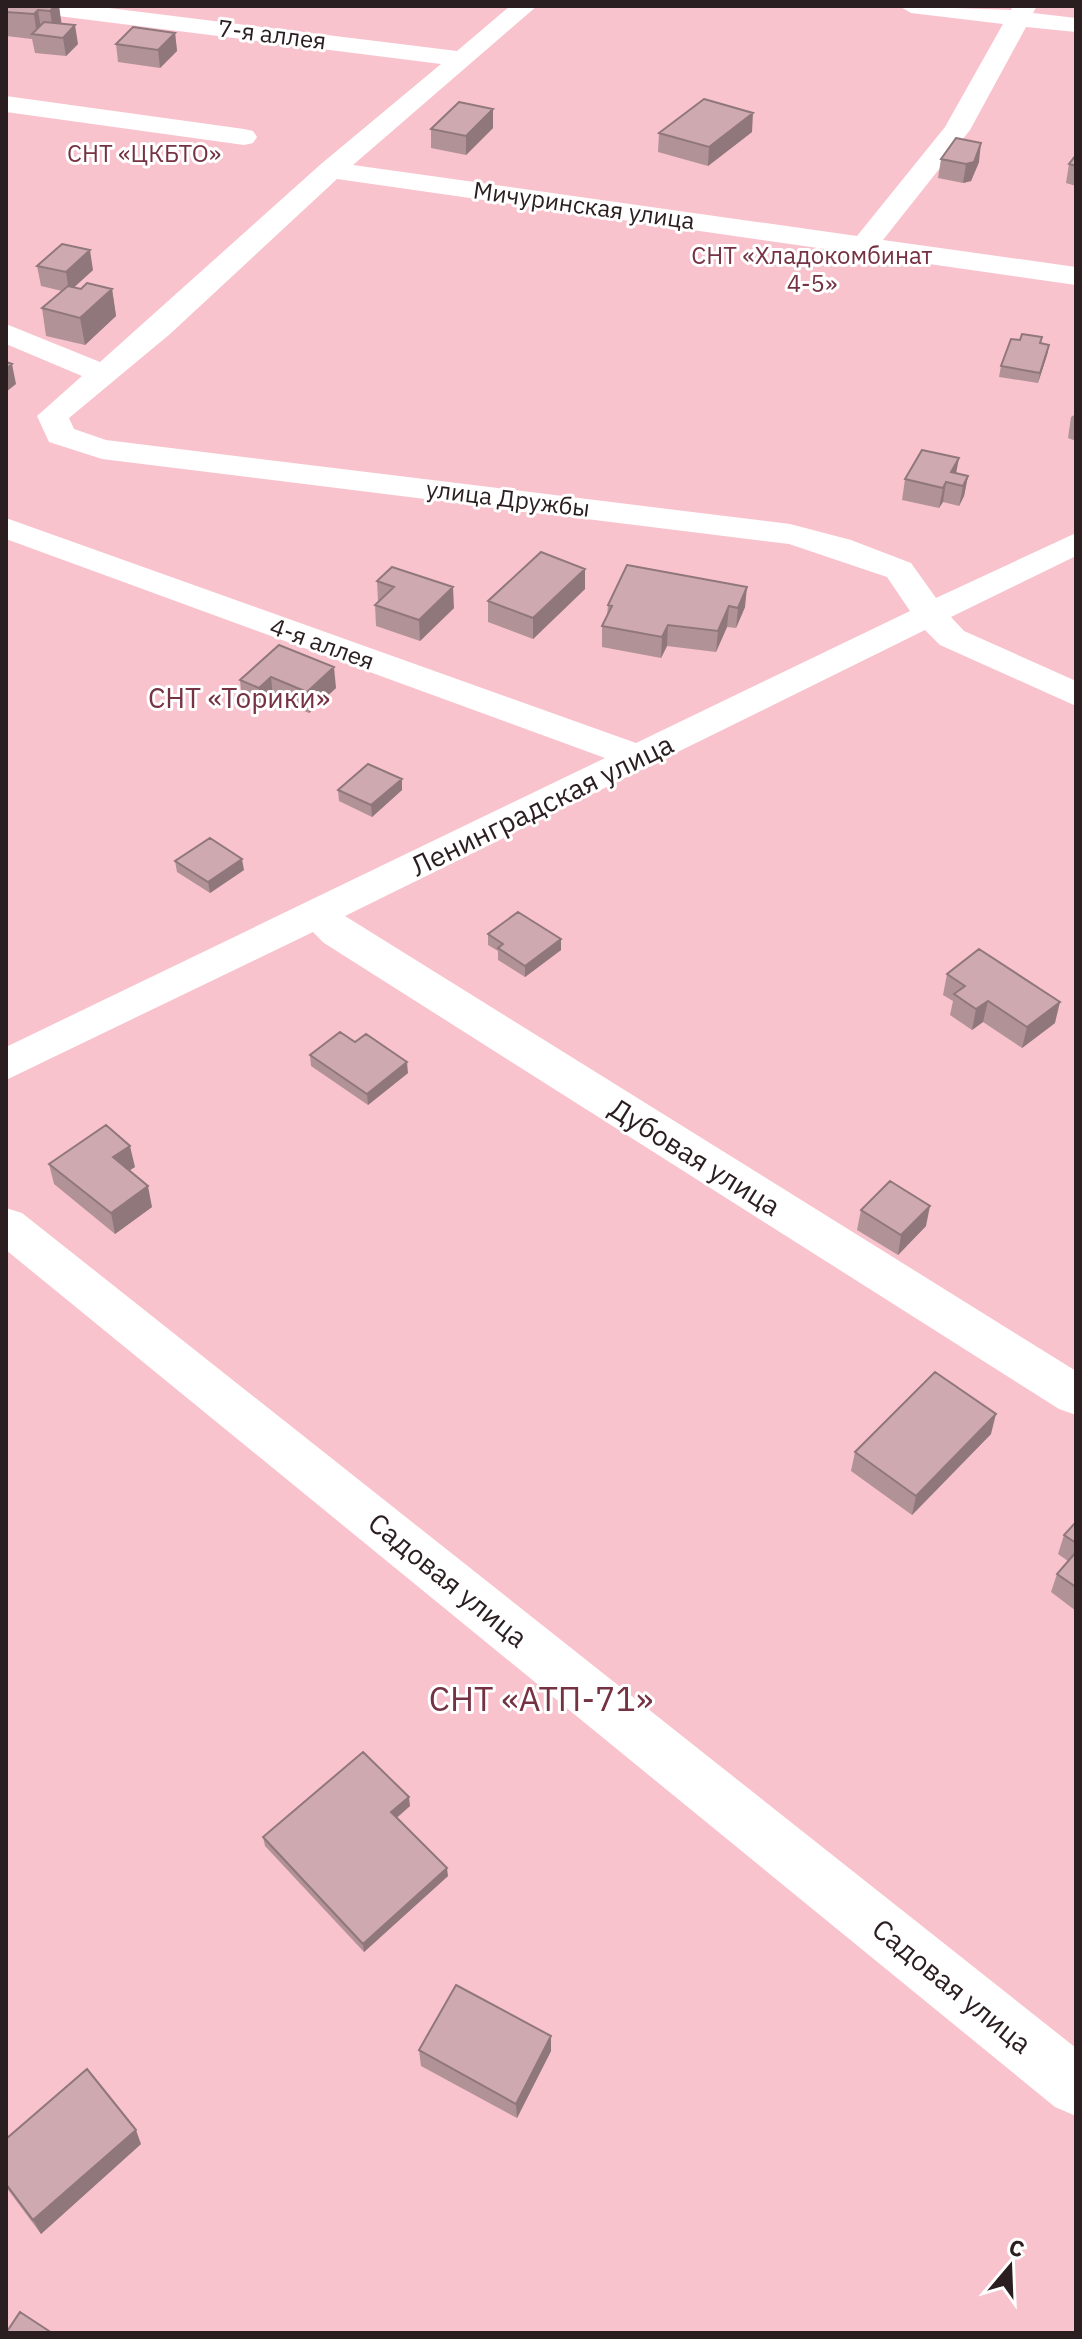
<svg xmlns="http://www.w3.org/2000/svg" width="1082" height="2339" font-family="'IBM Plex Sans',sans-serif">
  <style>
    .green { fill: #f9c3cd }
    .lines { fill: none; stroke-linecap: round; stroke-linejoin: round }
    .street { fill: #fff; fill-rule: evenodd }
    .wall { fill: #b19297 }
    .shaded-wall { fill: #90777b }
    .building { fill: #ceaab0; stroke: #90777b; stroke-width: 2 }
    .labels { text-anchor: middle; stroke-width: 6; stroke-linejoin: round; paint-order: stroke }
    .far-street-label { font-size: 24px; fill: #2b1e20; stroke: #fff }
    .far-park-label { font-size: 24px; fill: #743242; stroke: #fff }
    .park-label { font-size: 28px; fill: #743242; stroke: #fff }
    .street-label { font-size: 28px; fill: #2b1e20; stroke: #fff }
    .near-park-label { font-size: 34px; fill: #743242; stroke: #fff }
  </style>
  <rect width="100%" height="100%" fill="#fce5e9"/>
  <path class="green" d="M 6,6 L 1076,6 L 1076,2333 L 6,2333 Z"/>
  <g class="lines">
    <path class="street" d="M 22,6 L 93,6 L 457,51 L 510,6 L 537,6 L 353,165 L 857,236 L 945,127 L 1003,24 L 911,13 L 899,6 L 1011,10 L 1013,6 L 1037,6 L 1033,13 L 1076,18 L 1076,32 L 1026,27 L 970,130 L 883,240 L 1076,267 L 1076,285 L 337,179 L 170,334 L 69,418 L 74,429 L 106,440 L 790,524 L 851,540 L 911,563 L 936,598 L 1076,533 L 1076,556 L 951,617 L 964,631 L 1076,681 L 1076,706 L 940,645 L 925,630 L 345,916 L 1076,1371 L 1076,1415 L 1059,1409 L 324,943 L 313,932 L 6,1080 L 6,1047 L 605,758 L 6,539 L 6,518 L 636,743 L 910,611 L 887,577 L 789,544 L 102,459 L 49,442 L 37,416 L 82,376 L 6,344 L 6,324 L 100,362 L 321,164 L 441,64 L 34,13 Z
      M 6,96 L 244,129 L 253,131 L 257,137 L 253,143 L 244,145 L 6,112 Z
      M 6,1208 L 22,1213 L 1076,2048 L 1076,2116 L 1055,2107 L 6,1250 Z"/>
  </g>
  <path class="wall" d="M 6,6 L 59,6 L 61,24 L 78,44 L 66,56 L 35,53 L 32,39 L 6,36 Z
    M 175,33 L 177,51 L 160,68 L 118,62 L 116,44 Z
    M 493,109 L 493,128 L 466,155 L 431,148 L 431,129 Z
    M 752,132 L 708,166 L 658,152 L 659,133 Z
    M 1076,155 L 1076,186 L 1066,183 L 1069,164 Z
    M 941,159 L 979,162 L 971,181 L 963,183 L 938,178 Z
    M 37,266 L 93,270 L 74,287 L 81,289 L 112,289 L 116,316 L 85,345 L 46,336 L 42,308 L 62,291 L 41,286 Z
    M 1041,343 L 1049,345 L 1047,355 L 1038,383 L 999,377 L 1001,366 Z
    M 1076,414 L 1076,441 L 1068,438 L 1071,417 Z
    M 956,473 L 968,476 L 964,496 L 959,506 L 943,502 L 939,508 L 902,500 L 905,479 Z
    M 627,565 L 745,607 L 736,628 L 727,627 L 716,652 L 667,646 L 661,658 L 602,647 L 602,626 L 607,616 L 608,605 Z
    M 585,569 L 585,589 L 533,639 L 488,622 L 488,601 Z
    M 377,581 L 454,608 L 420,641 L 376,626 L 375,605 L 378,602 Z
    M 279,645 L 336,688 L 309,713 L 273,698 L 261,709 L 242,701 L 240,680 Z
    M 338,790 L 402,790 L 372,817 L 339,801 Z
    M 175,861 L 244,870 L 210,893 L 177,872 Z
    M 488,934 L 561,939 L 561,950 L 525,977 L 498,960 L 498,951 L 488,945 Z
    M 947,974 L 1055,1023 L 1022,1048 L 983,1022 L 972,1030 L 950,1015 L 953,1001 L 943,995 Z
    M 310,1055 L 408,1073 L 368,1105 L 311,1066 Z
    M 49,1164 L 135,1167 L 129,1170 L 152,1207 L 115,1234 L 54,1184 Z
    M 861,1210 L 926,1226 L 898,1255 L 857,1230 Z
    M 991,1434 L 912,1515 L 851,1471 L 855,1452 Z
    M 1076,1522 L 1076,1611 L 1051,1592 L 1057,1574 L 1068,1561 L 1058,1554 L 1064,1535 Z
    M 410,1806 L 397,1818 L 448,1876 L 364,1952 L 265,1846 L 263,1837 Z
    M 419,2050 L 551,2051 L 517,2118 L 421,2066 Z
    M 6,2139 L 141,2144 L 41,2234 L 6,2187 Z"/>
  <path class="shaded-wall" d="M 55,6 L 59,6 L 62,27 L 54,37 L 50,11 Z
    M 38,10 L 42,35 L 37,35 L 34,14 Z
    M 75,25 L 78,44 L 66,56 L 63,38 Z
    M 175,33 L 177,51 L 160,68 L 158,50 Z
    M 493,109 L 493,128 L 466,155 L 466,136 Z
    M 753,113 L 752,132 L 708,166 L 709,147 Z
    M 981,143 L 979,162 L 971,181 L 963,183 L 966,164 Z
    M 90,250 L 93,270 L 69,292 L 66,272 Z
    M 112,289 L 116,316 L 85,345 L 80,318 Z
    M 1049,345 L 1047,355 L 1038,383 L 1040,373 Z
    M 12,364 L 16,384 L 6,392 L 6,369 Z
    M 959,458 L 955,479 L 951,472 Z
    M 968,476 L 964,496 L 959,506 L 963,486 Z
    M 946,482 L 943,502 L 939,508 L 943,488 Z
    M 585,569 L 585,589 L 533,639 L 533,618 Z
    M 453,587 L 454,608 L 420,641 L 419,620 Z
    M 747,587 L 745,607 L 736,628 L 738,608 Z
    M 729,606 L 727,627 L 716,652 L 718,631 Z
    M 668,625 L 667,646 L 661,658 L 662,637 Z
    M 334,667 L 336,688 L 309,713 L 307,692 Z
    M 271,677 L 273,698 L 261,709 L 259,688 Z
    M 402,779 L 402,790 L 372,817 L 371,805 Z
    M 242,859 L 244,870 L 210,893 L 208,882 Z
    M 561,939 L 561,950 L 525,977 L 525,966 Z
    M 988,1001 L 983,1022 L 972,1030 L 976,1009 Z
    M 1060,1002 L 1055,1023 L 1022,1048 L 1027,1027 Z
    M 407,1062 L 408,1073 L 368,1105 L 367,1094 Z
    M 130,1146 L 135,1167 L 118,1178 L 113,1157 Z
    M 148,1186 L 152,1207 L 115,1234 L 111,1213 Z
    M 930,1206 L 926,1226 L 898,1255 L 901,1235 Z
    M 996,1414 L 991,1434 L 912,1515 L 916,1496 Z
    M 409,1797 L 410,1806 L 392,1821 L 391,1812 Z
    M 447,1868 L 448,1876 L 364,1952 L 363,1944 Z
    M 551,2036 L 551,2051 L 517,2118 L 516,2104 Z
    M 136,2130 L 141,2144 L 41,2234 L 33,2220 Z"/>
  <path class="building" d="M 6,6 L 55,6 L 50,11 L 38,10 L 34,14 L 6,12 Z
    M 44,22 L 75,25 L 63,38 L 32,34 Z
    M 133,27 L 175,33 L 158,50 L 116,44 Z
    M 704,99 L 753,113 L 709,147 L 659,133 Z
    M 459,102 L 493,109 L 466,136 L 431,129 Z
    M 956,138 L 981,143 L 974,162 L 966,164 L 941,159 Z
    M 1076,155 L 1076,166 L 1069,164 Z
    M 62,244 L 90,250 L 66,272 L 37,266 Z
    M 87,283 L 112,289 L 80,318 L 42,308 L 68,286 L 81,289 Z
    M 1022,334 L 1042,337 L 1040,343 L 1049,345 L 1040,373 L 1001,366 L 1011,339 L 1020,340 Z
    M 6,362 L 12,364 L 6,369 Z
    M 922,450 L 959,458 L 951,472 L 968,476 L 963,486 L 946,482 L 943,488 L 905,479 Z
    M 541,552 L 585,569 L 533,618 L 488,601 Z
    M 627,565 L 747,587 L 738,608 L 729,606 L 718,631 L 668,625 L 662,637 L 602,626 L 612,606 L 608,605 Z
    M 392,567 L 453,587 L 419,620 L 375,605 L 394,587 L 377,581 Z
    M 279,645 L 334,667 L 307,692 L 271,677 L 259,688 L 240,680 Z
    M 368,764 L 402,779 L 371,805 L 338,790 Z
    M 210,838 L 242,859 L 208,882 L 175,861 Z
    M 518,912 L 561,939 L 525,966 L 498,948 L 503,944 L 488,934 Z
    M 979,949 L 1060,1002 L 1027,1027 L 988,1001 L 976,1009 L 954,994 L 965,986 L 947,974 Z
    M 340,1032 L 355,1042 L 366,1034 L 407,1062 L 367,1094 L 310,1055 Z
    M 106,1125 L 130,1146 L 113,1157 L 148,1186 L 111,1213 L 49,1164 Z
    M 890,1181 L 930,1206 L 901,1235 L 861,1210 Z
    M 935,1372 L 996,1414 L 916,1496 L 855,1452 Z
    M 1076,1522 L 1076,1543 L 1064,1535 Z
    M 1076,1552 L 1076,1587 L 1057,1574 Z
    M 363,1752 L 409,1797 L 391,1812 L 447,1868 L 363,1944 L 263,1837 Z
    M 456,1985 L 551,2036 L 516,2104 L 419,2050 Z
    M 87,2069 L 136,2130 L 33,2220 L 6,2184 L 6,2139 Z
    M 20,2312 L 52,2333 L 6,2333 Z"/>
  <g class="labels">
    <g class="far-street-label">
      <text transform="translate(272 35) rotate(7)" y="8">7-я аллея</text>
      <text transform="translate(584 206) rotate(8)" y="8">Мичуринская улица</text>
      <text transform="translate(508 499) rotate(7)" y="8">улица Дружбы</text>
      <text transform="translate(322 644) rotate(20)" y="8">4-я аллея</text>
    </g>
    <g class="far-park-label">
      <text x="144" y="162">СНТ «ЦКБТО»</text>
      <text x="812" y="264">СНТ «Хладокомбинат<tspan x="812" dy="28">4-5»</tspan></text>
    </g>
    <g class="park-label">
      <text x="239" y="708">СНТ «Торики»</text>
    </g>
    <g class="street-label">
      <text transform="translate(542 805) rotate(-26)" y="10">Ленинградская улица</text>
      <text transform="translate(695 1157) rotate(32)" y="10">Дубовая улица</text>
      <text transform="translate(448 1580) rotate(39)" y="10">Садовая улица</text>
      <text transform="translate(952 1986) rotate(39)" y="10">Садовая улица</text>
    </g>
    <g class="near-park-label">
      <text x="541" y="1711">СНТ «АТП-71»</text>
    </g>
  </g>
  <rect width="1082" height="2339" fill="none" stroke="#2b1e20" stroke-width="16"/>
  <g transform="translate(1010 2267) rotate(19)" stroke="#ffffff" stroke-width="6" paint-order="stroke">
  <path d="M0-6L14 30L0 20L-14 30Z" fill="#2b1e20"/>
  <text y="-12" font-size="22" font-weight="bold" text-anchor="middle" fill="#2b1e20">С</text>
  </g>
</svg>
